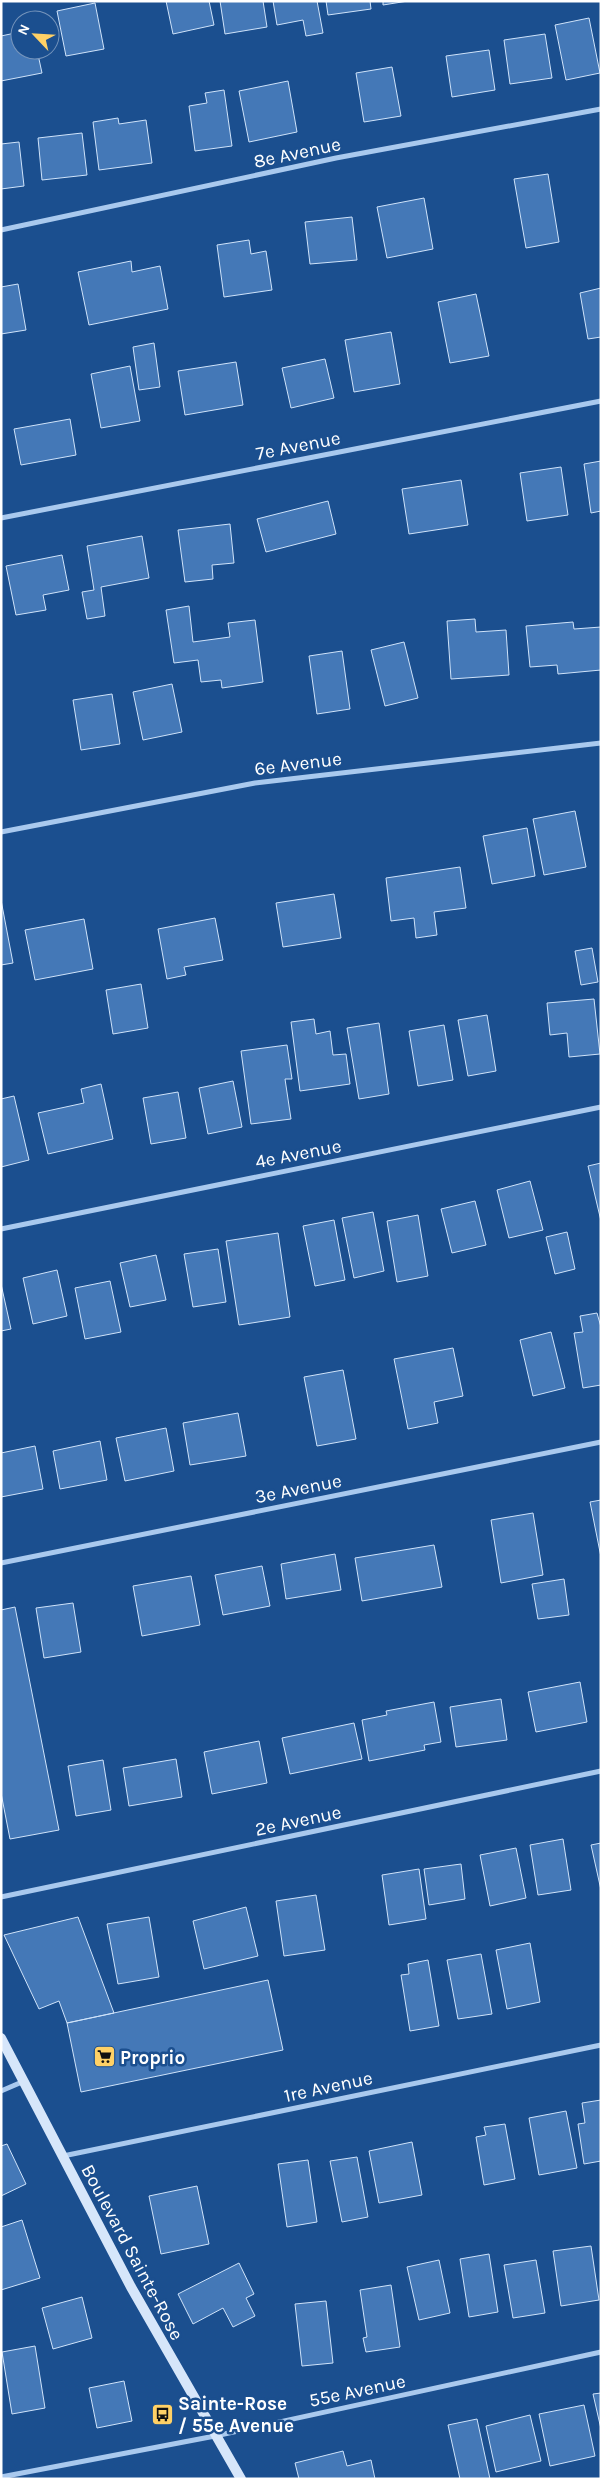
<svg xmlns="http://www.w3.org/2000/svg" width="602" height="2480" font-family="Karla,sans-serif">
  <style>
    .building { fill: #4478b7; stroke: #cfe3fa }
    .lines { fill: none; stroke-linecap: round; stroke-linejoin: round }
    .street { stroke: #a9c9ee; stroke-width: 5 }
    .secondary { stroke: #d6e6fa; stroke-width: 10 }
    .labels { text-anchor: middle; stroke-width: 5; stroke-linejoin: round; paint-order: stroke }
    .street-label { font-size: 19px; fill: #fff; stroke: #1b4f8f }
    .poi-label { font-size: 19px; font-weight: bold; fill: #fff; stroke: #1b4f8f; text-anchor: start }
  </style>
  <rect width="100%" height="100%" fill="#1b4f8f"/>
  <path class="building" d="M 166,1 L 209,1 L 214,25 L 173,34 Z
    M 220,1 L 263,1 L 267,27 L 225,34 Z
    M 273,1 L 317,1 L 323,33 L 306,36 L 303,20 L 277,25 Z
    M 326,1 L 370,1 L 371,9 L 328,15 Z
    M 383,1 L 408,1 L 383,5 Z
    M 95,3 L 104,49 L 66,56 L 57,11 Z
    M 589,18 L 600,73 L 566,80 L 555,25 Z
    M 20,32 L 20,50 L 37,50 L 42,73 L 1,81 L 1,36 Z
    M 545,34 L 552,78 L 510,84 L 504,40 Z
    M 489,50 L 495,90 L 452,97 L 446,56 Z
    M 392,67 L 401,116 L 364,122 L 356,73 Z
    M 288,81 L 297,132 L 249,142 L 239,91 Z
    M 224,90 L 232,146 L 195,151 L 189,106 L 207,103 L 205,93 Z
    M 118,118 L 119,124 L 146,120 L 152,163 L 99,170 L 93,122 Z
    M 82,133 L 87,175 L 42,180 L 38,138 Z
    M 19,142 L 24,186 L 1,189 L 1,144 Z
    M 548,174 L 559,242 L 526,248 L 514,179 Z
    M 424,198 L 433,249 L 387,258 L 377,207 Z
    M 352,217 L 357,260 L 310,264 L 305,222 Z
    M 249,240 L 251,254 L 266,251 L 272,290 L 224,297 L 217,245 Z
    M 131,261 L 132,272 L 160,266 L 168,309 L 89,325 L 78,272 Z
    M 18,284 L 26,330 L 1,334 L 1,287 Z
    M 601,288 L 601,337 L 588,339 L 580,293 Z
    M 476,294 L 489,356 L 450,363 L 438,302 Z
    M 391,332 L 400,384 L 354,392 L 345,340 Z
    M 154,343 L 160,387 L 139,390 L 133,347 Z
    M 325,359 L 334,398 L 291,408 L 282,368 Z
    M 236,362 L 243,405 L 185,415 L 178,371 Z
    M 130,366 L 140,421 L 101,428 L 91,374 Z
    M 70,419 L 76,455 L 21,465 L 14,429 Z
    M 601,461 L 601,511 L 591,513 L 584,464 Z
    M 561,467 L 568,515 L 527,521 L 520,473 Z
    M 461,480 L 468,525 L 409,534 L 402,489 Z
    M 328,501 L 336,534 L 266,552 L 257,519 Z
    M 230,524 L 234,563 L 212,565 L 213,579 L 185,582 L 178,530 Z
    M 142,536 L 149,578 L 101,587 L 105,616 L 87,619 L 82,592 L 94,590 L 87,546 Z
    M 62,555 L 69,590 L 43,595 L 46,610 L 16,615 L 6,566 Z
    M 189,606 L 193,642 L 230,637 L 228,623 L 255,620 L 263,682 L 222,688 L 221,680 L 201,682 L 198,660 L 174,663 L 166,610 Z
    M 475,619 L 476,632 L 506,630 L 509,675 L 451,679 L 447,621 Z
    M 573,622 L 574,629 L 601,627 L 601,670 L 558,674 L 557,665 L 530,667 L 526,626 Z
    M 404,642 L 418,698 L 385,706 L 371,650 Z
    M 342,651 L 350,709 L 317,714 L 309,656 Z
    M 172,684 L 182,732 L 143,740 L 133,692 Z
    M 112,694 L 120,744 L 81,750 L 73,700 Z
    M 575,811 L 586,867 L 544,875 L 533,819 Z
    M 527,828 L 535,876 L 492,884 L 483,836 Z
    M 460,867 L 466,908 L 434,912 L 437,935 L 416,938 L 414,918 L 391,921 L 386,878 Z
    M 334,894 L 341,938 L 283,947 L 276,903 Z
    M 1,900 L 13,963 L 1,965 Z
    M 215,918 L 223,960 L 184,967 L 186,975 L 167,979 L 158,929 Z
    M 84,919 L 93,969 L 35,980 L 25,930 Z
    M 592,948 L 598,982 L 581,985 L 575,951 Z
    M 141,984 L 148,1028 L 113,1034 L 106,990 Z
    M 594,999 L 600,1054 L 569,1057 L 567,1033 L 550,1035 L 547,1003 Z
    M 487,1015 L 496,1071 L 468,1076 L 458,1020 Z
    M 314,1019 L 316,1034 L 330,1031 L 333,1055 L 346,1054 L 350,1084 L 300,1091 L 291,1022 Z
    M 379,1023 L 389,1094 L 359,1099 L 347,1028 Z
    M 444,1025 L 453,1080 L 418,1086 L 409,1031 Z
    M 287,1045 L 292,1079 L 285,1079 L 291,1119 L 251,1124 L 241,1051 Z
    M 233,1081 L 242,1127 L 208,1134 L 199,1088 Z
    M 101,1084 L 113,1139 L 48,1154 L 38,1113 L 84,1103 L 81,1089 Z
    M 178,1092 L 186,1138 L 151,1144 L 143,1098 Z
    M 14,1096 L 29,1160 L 1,1167 L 1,1099 Z
    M 601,1163 L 601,1221 L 588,1166 Z
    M 530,1181 L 543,1230 L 509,1238 L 497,1190 Z
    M 475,1201 L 486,1245 L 452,1253 L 441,1209 Z
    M 373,1212 L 384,1271 L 354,1278 L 342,1218 Z
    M 418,1215 L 428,1276 L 397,1282 L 387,1221 Z
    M 334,1220 L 345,1280 L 315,1286 L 303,1226 Z
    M 567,1232 L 575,1269 L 555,1274 L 546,1237 Z
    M 278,1233 L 290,1317 L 239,1325 L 226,1241 Z
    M 218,1249 L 226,1302 L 193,1307 L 184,1254 Z
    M 156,1255 L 166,1300 L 130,1307 L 120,1263 Z
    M 57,1270 L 67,1316 L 33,1324 L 23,1278 Z
    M 110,1281 L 121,1332 L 85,1339 L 75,1288 Z
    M 1,1284 L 11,1329 L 1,1331 Z
    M 597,1313 L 601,1327 L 601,1385 L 583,1388 L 574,1333 L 583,1332 L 580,1316 Z
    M 551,1332 L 565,1388 L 533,1396 L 520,1340 Z
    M 453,1348 L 463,1396 L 434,1402 L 438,1423 L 408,1429 L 394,1359 Z
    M 343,1370 L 356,1439 L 317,1446 L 304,1377 Z
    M 238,1413 L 246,1456 L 190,1465 L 183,1423 Z
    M 166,1428 L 174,1471 L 125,1481 L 116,1438 Z
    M 100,1441 L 107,1480 L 60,1489 L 53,1451 Z
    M 35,1446 L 43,1489 L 1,1497 L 1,1453 Z
    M 601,1500 L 601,1557 L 590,1502 Z
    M 533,1513 L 543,1575 L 501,1583 L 491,1520 Z
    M 434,1545 L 442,1587 L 362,1601 L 355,1558 Z
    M 335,1554 L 341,1590 L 286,1599 L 281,1564 Z
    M 262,1566 L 270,1606 L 223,1615 L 215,1575 Z
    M 191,1576 L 200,1625 L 142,1636 L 133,1586 Z
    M 564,1579 L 569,1615 L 538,1619 L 532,1584 Z
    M 73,1603 L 81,1652 L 44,1658 L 36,1608 Z
    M 15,1607 L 59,1830 L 10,1839 L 1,1793 L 1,1610 Z
    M 580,1682 L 587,1722 L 536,1732 L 528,1692 Z
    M 501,1699 L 507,1740 L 456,1747 L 450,1707 Z
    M 434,1702 L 441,1742 L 424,1745 L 425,1750 L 369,1761 L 362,1720 L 387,1715 L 386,1711 Z
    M 354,1723 L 362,1759 L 290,1774 L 282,1738 Z
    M 259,1741 L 267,1783 L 212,1794 L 204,1752 Z
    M 176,1759 L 182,1797 L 129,1806 L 123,1768 Z
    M 103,1760 L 111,1810 L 76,1816 L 68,1766 Z
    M 563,1839 L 571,1890 L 538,1895 L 530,1845 Z
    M 601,1843 L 601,1890 L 591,1845 Z
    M 516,1848 L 526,1898 L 490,1906 L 480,1855 Z
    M 461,1864 L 465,1899 L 429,1905 L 424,1869 Z
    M 419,1869 L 426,1919 L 389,1925 L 382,1875 Z
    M 316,1895 L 325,1950 L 284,1956 L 276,1901 Z
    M 246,1907 L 258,1956 L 204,1969 L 193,1921 Z
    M 78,1917 L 114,2013 L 67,2023 L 59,2001 L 39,2009 L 4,1935 Z
    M 149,1917 L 159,1977 L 118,1984 L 107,1924 Z
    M 530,1943 L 540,2002 L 507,2009 L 496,1950 Z
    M 481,1954 L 492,2014 L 458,2019 L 447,1960 Z
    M 428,1960 L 439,2026 L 410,2031 L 401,1975 L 409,1974 L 408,1964 Z
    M 268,1980 L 283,2050 L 81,2092 L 67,2023 Z
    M 601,2100 L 601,2161 L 584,2164 L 578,2124 L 585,2123 L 582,2103 Z
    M 566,2111 L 577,2168 L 539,2175 L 529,2118 Z
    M 505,2124 L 515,2179 L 484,2185 L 476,2137 L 486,2135 L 484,2127 Z
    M 412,2142 L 422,2195 L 379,2203 L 369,2151 Z
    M 7,2144 L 26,2184 L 1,2196 L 1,2146 Z
    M 357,2157 L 368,2217 L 342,2222 L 330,2161 Z
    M 308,2160 L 317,2222 L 287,2227 L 278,2164 Z
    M 197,2186 L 209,2244 L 161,2254 L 149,2196 Z
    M 22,2220 L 40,2278 L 1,2290 L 1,2227 Z
    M 591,2246 L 599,2300 L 561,2306 L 553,2251 Z
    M 489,2254 L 498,2312 L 469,2317 L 460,2259 Z
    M 439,2260 L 450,2313 L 419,2320 L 407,2267 Z
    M 536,2260 L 545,2313 L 513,2318 L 504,2265 Z
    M 239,2263 L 254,2294 L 246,2298 L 255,2316 L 233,2327 L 223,2308 L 193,2324 L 178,2294 Z
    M 391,2285 L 400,2347 L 366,2352 L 363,2338 L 367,2337 L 360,2290 Z
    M 82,2297 L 92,2338 L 53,2349 L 42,2308 Z
    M 326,2301 L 333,2363 L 302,2366 L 295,2304 Z
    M 35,2346 L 45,2408 L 12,2414 L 2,2352 Z
    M 124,2381 L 132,2421 L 97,2428 L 89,2388 Z
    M 601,2393 L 601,2429 L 593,2394 Z
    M 584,2405 L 595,2456 L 550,2466 L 539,2414 Z
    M 530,2415 L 541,2461 L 496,2472 L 486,2426 Z
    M 477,2419 L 490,2479 L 460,2479 L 448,2425 Z
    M 343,2451 L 347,2466 L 371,2460 L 375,2479 L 299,2479 L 295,2463 Z"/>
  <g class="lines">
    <path class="street" d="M 1,230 L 336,158 L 601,109
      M 1,518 L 601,401
      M 1,832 L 255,783 L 601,743
      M 1,1229 L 601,1107
      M 1,1563 L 601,1442
      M 1,1897 L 601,1771
      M 1,2091 L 22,2082
      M 63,2156 L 601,2045
      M 1,2477 L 215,2436 L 601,2352"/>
    <path class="secondary" d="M 1,2038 L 131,2287 L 241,2479"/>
  </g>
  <defs>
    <symbol id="supermarket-square" viewBox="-11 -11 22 22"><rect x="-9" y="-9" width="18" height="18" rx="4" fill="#ffd166" stroke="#1b4f8f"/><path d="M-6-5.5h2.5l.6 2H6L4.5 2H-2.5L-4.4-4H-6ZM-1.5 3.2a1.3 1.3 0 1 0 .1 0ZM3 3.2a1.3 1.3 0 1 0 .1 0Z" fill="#111"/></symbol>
    <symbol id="bus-square" viewBox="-11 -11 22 22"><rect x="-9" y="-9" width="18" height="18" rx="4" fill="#ffd166" stroke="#1b4f8f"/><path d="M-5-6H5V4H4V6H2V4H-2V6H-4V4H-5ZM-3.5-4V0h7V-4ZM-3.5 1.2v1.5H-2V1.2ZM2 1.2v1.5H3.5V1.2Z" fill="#111"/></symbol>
  </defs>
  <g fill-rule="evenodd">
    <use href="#supermarket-square" x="92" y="2044" width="25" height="25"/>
    <use href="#bus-square" x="150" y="2402" width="25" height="25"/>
  </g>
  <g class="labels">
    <g class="street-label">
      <text transform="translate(297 152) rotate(-12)" y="7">8e Avenue</text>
      <text transform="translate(298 445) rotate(-11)" y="7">7e Avenue</text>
      <text transform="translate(298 763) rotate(-7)" y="7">6e Avenue</text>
      <text transform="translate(298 1153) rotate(-11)" y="7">4e Avenue</text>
      <text transform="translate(298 1488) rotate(-11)" y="7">3e Avenue</text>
      <text transform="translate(298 1820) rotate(-12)" y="7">2e Avenue</text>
      <text transform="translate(328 2086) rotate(-12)" y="7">1re Avenue</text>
      <text transform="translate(133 2252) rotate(62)" y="7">Boulevard Sainte-Rose</text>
      <text transform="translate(357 2390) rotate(-12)" y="7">55e Avenue</text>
    </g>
    <g class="poi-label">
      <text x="120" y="2064">Proprio</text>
      <text x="178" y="2410">Sainte-Rose<tspan x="178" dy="22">/ 55e Avenue</tspan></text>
    </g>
  </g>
  <rect width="602" height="2480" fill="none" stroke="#ffffff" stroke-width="5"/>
  <g transform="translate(35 35) rotate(295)"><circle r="24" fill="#1b4f8f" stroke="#7695bc"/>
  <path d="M0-4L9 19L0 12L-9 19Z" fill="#ffd166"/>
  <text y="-8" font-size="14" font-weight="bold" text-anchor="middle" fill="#ffffff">N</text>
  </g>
</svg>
